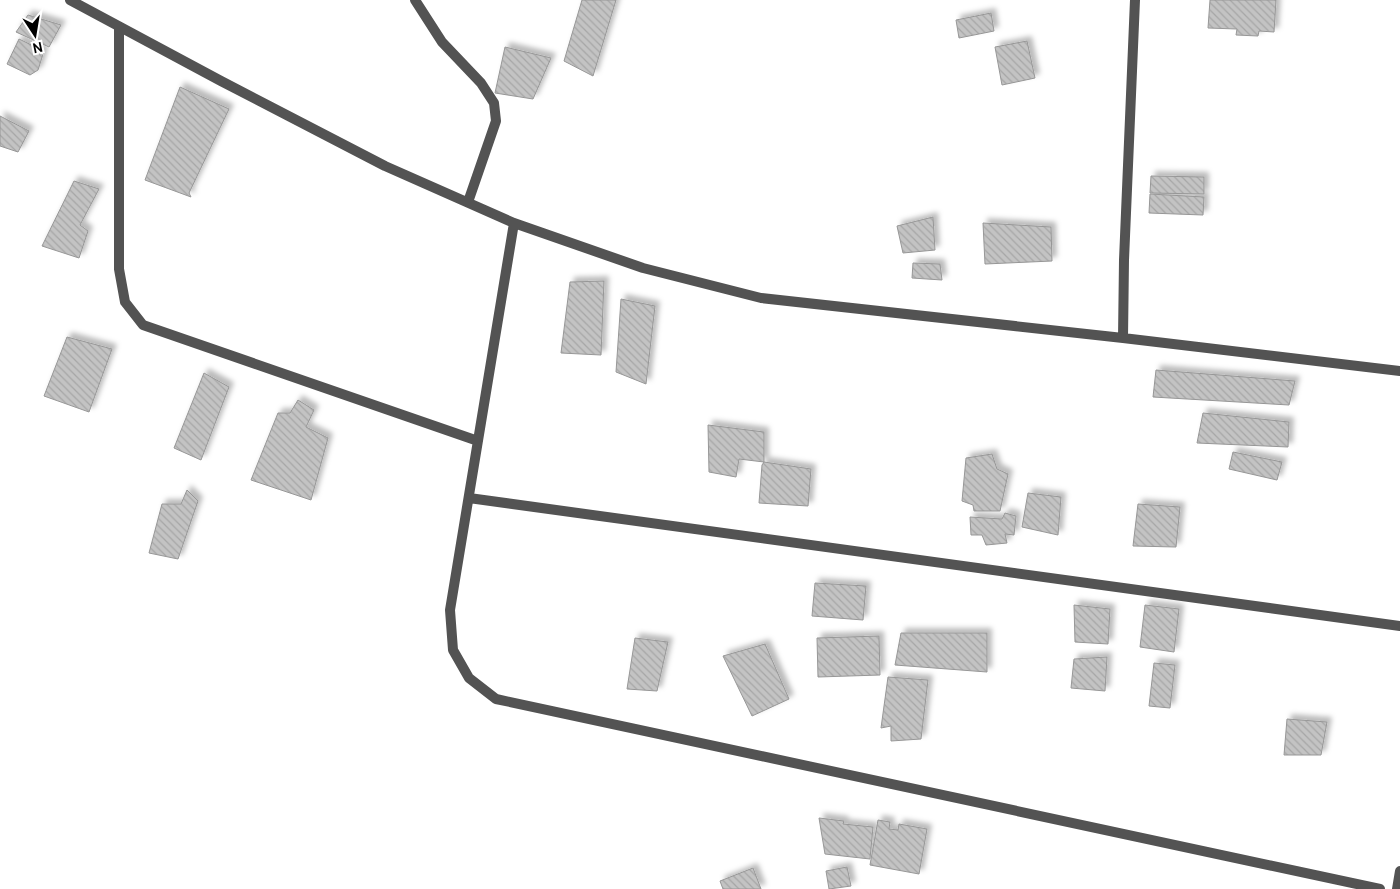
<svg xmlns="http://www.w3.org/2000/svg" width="1400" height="889" font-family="Cabin,sans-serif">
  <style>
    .building { fill: url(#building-back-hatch); stroke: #979797; filter: url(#shadow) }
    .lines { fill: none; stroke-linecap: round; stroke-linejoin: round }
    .street { stroke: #535353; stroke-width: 10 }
  </style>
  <defs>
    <pattern id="building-back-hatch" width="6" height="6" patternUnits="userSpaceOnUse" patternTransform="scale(1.25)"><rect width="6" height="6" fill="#c3c3c3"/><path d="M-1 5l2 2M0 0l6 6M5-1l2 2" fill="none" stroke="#a6a6a6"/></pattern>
    <filter id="shadow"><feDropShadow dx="4.5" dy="-4.5" stdDeviation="2.5" flood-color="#0004"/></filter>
  </defs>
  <rect width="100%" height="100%" fill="#fff"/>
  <path class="building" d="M 582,0 L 616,0 L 593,76 L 564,61 Z
    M 1210,0 L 1276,0 L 1274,32 L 1259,31 L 1258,36 L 1236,35 L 1237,29 L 1208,28 Z
    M 991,13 L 994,31 L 959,38 L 956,20 Z
    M 28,15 L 61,25 L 49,47 L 16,32 Z
    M 19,39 L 44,51 L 38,70 L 30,75 L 7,64 Z
    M 1027,41 L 1035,78 L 1002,85 L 995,47 Z
    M 505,47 L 551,58 L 533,99 L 495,93 Z
    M 180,87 L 229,109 L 189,193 L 191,197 L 145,180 Z
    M 0,116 L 29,131 L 18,152 L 0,146 Z
    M 1151,176 L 1204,177 L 1204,194 L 1150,193 Z
    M 74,181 L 99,189 L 80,225 L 88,231 L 79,258 L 42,246 Z
    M 1150,194 L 1204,197 L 1203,215 L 1149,213 Z
    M 933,217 L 935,250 L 903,253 L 897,226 Z
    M 983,223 L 1051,227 L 1052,261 L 985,264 Z
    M 913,263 L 940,264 L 942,280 L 912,278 Z
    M 604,281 L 601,355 L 561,353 L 570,282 Z
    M 621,299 L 655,306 L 646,384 L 616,372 Z
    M 67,337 L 112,349 L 89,412 L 44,396 Z
    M 1156,370 L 1295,381 L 1289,405 L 1153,397 Z
    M 204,373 L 229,387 L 201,460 L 174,448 Z
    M 298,400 L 314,410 L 306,427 L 328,438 L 311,500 L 251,480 L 278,413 L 290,413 Z
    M 1203,413 L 1289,422 L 1288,447 L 1197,443 Z
    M 708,425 L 764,432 L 764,462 L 739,459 L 736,477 L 709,472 Z
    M 1233,452 L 1282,462 L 1277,480 L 1229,469 Z
    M 992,454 L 997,469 L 1008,474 L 1000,511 L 974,511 L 973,505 L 962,501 L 966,458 Z
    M 764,462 L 811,469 L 808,506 L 759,503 L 762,465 Z
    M 187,490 L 198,501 L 178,559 L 149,553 L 162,504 L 181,504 Z
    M 1028,493 L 1061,497 L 1058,535 L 1022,527 Z
    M 1138,504 L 1180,507 L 1176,547 L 1133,546 Z
    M 1005,513 L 1016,516 L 1014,535 L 1005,534 L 1007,543 L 986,545 L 982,535 L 971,535 L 970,517 L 1002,519 Z
    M 815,583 L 866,586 L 863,620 L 812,616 Z
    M 1074,605 L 1110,609 L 1108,644 L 1075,642 Z
    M 1145,605 L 1179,609 L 1174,652 L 1140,647 Z
    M 901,633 L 987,633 L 987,672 L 895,665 Z
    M 879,636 L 880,675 L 818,677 L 817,638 Z
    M 635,638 L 668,642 L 657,691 L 627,689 Z
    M 765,644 L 789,699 L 752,716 L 723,656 Z
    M 1107,657 L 1105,691 L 1071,688 L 1074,659 Z
    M 1154,663 L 1175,665 L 1170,708 L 1149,706 Z
    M 888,677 L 928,680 L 921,739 L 891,741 L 891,726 L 881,728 Z
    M 1287,719 L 1327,722 L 1321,755 L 1284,755 Z
    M 819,818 L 844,821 L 843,824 L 873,827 L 870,859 L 825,854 Z
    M 878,820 L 890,822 L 889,829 L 898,830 L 899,824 L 927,829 L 919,874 L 870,865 Z
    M 847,867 L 851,886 L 829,889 L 826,871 Z
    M 753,868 L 761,889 L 723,889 L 720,881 Z"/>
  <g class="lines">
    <path class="street" d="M 70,0 L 221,81 L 385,166 L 514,223 L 643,268 L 761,298 L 1123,338 L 1400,371
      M 415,0 L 442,42 L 481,83 L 494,103 L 496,121 L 468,202
      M 119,27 L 119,269 L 125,302 L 143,325 L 478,441
      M 514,223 L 450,610 L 453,650 L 469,678 L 496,699 L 1380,889
      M 1123,338 L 1124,260 L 1135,0
      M 469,498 L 1400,626
      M 1397,889 L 1400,871"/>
  </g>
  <g transform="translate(35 35) rotate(168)" stroke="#ffffff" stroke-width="4" paint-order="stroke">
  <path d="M0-4L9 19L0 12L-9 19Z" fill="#000000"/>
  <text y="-8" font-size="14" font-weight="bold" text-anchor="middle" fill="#000000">N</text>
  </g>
</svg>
